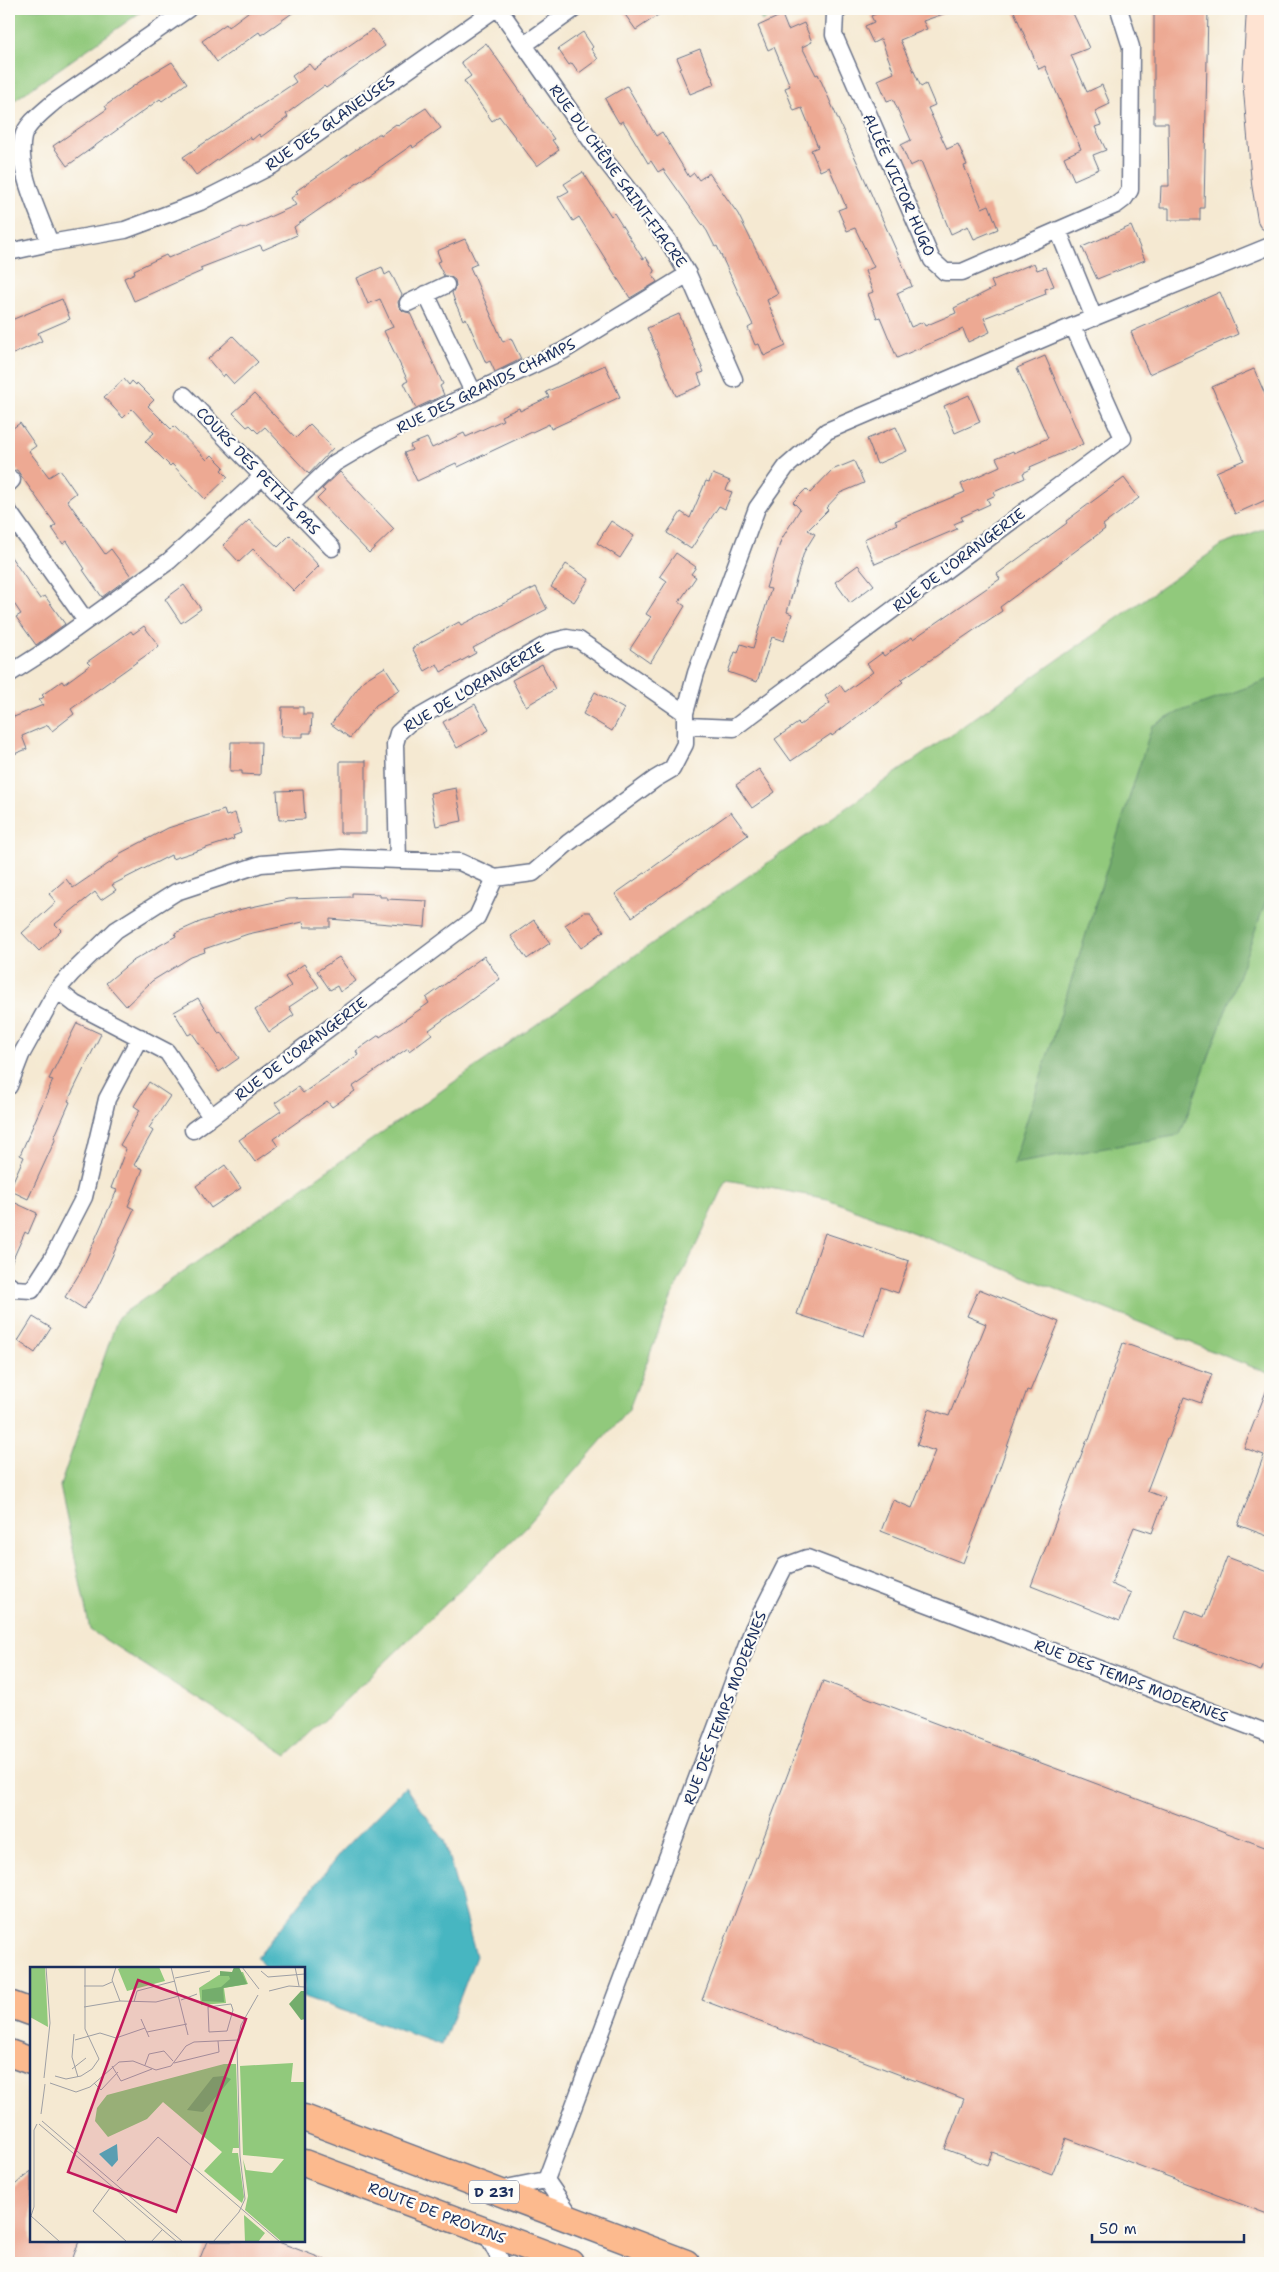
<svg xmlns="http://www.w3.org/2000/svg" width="1279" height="2272" font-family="'Shantell Sans',sans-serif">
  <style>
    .green { fill: #91c97c; stroke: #567c6d }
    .forest { fill: #74ad6c; stroke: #486e65 }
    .water { fill: #47b6c1; stroke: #317290 }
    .building { fill: #eda993 }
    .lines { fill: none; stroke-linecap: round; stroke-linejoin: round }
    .street-casing { stroke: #677087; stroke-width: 19 }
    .secondary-casing { stroke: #677087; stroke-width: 26 }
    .primary-casing { stroke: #677087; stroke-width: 29 }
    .street { stroke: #fff; stroke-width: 16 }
    .secondary { stroke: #fee3d2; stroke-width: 24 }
    .primary { stroke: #fcba8e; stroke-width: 26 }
    .labels { text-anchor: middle; stroke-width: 4.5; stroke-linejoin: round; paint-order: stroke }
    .shield { fill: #fdfcf7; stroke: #5f6c8c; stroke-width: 1 }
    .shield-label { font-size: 14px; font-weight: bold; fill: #1b2f5e }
    .street-label { font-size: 15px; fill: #1b2f5e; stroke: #fdfcf7 }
    .inset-road { fill: none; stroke: #9e9fa4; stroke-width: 1 }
    .view { fill: #c2185b; fill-opacity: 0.15; stroke: #c2185b; stroke-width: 2.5 }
    .inset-edge { fill: none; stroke: #1b2f5e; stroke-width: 2.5 }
  </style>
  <rect width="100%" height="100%" fill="#fdfcf7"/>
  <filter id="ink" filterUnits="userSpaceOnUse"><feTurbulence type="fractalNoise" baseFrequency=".02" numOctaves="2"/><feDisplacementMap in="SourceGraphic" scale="10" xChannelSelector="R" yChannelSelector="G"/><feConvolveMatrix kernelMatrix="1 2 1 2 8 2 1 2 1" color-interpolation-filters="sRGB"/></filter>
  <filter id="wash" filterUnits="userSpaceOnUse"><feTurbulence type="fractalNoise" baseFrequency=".0096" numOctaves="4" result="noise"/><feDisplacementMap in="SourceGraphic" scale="20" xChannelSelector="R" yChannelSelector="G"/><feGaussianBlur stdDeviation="1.12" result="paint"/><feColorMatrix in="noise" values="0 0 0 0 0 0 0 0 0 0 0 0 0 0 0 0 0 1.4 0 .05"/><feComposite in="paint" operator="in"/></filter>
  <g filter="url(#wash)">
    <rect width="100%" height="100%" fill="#f5e9d2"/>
    <path class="green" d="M 9,9 L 145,9 L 9,104 Z
      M 756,9 L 782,9 L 762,21 Z
      M 1270,526 L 1270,1374 L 828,1199 L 727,1180 L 672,1296 L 629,1409 L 524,1529 L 287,1756 L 90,1630 L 60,1486 L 118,1317 L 1222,545 Z"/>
    <path class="forest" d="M 1270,679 L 1270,890 L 1180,1135 L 1013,1164 L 1152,726 L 1179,712 Z"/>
    <path class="water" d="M 405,1787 L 444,1840 L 476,1956 L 442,2045 L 304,1997 L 304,1968 L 265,1968 L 257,1957 L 342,1851 Z"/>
    <g id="blocks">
      <path class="building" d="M 252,9 L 298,9 L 261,35 L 259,32 L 217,62 L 202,41 L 226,24 L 228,27 Z
        M 621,9 L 667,9 L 636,30 Z
        M 887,9 L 952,9 L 952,11 L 923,21 L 927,29 L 900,40 L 921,87 L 926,84 L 935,105 L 928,108 L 947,149 L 958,144 L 967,165 L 964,166 L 982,208 L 989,205 L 998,229 L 974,239 L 968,226 L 951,234 L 921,161 L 910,166 L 901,145 L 911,140 L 893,99 L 887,101 L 878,80 L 894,73 L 881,39 L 873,43 L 865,26 L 874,22 L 871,16 Z
        M 1013,9 L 1071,9 L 1089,48 L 1071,55 L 1087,92 L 1102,85 L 1110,104 L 1095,111 L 1101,125 L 1095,127 L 1106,150 L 1093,155 L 1099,169 L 1074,180 L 1064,157 L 1081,149 L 1045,66 L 1039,69 Z
        M 1154,9 L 1208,9 L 1204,208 L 1200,208 L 1200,220 L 1169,220 L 1169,208 L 1160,208 L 1161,186 L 1169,186 L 1168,123 L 1154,123 Z
        M 782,15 L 788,30 L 804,23 L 812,42 L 802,47 L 816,75 L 818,74 L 912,286 L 897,293 L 911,327 L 923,322 L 925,326 L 956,313 L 954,308 L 994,288 L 991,281 L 1034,263 L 1037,270 L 1046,267 L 1054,286 L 1045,289 L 1046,294 L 984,318 L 990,332 L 968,342 L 963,329 L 897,358 L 880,317 L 877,318 L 868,294 L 873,292 L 865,271 L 874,267 L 855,228 L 847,231 L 838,210 L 846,207 L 829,167 L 820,171 L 811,150 L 818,147 L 802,108 L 794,111 L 785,88 L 790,86 L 774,47 L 768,50 L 758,26 Z
        M 373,29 L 385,46 L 326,88 L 324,86 L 286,114 L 288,117 L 261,137 L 259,134 L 252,140 L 250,137 L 196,175 L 183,157 L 296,82 L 292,76 L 309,64 L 314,70 Z
        M 583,32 L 593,47 L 591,49 L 598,59 L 579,73 L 572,63 L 569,65 L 558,49 Z
        M 486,43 L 554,139 L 552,140 L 559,150 L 537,166 L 499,116 L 492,121 L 464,81 L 471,76 L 461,62 Z
        M 700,49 L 715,84 L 690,94 L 679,68 L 681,67 L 677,58 Z
        M 172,62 L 187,83 L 162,101 L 160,99 L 67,166 L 53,146 L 107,109 L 105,106 L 145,78 Z
        M 627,86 L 656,136 L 662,132 L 689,177 L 694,173 L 699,180 L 709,173 L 738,214 L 778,294 L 767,300 L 786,346 L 764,356 L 759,344 L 755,345 L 748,328 L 753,325 L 717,246 L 715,247 L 707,231 L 663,169 L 658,172 L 651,161 L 648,163 L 623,121 L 619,123 L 605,99 Z
        M 426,108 L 441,128 L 413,148 L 412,145 L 294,227 L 297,235 L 263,250 L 260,245 L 200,268 L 202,271 L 134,301 L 124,278 L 135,273 L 134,270 L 166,255 L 168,258 L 242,227 L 243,229 L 296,205 L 291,198 L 298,193 L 296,191 L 380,133 L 381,135 L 396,124 L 398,126 Z
        M 583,172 L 611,216 L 614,213 L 643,259 L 646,257 L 655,272 L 652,274 L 657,282 L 630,298 L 579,217 L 573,221 L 558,197 L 569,191 L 564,184 Z
        M 1131,226 L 1145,260 L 1097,279 L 1082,247 Z
        M 465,239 L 477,264 L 470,267 L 503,342 L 511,338 L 521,359 L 495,372 L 490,361 L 486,363 L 466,318 L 463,320 L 455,302 L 452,293 L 456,286 L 455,280 L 451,277 L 444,276 L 437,262 L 441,261 L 437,251 Z
        M 382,267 L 385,275 L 390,272 L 393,277 L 402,295 L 398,302 L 399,307 L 403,311 L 410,313 L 443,384 L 440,386 L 444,395 L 416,408 L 404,383 L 408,381 L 384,331 L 393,327 L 380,299 L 368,304 L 357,278 Z
        M 1220,292 L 1238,334 L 1149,374 L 1131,332 Z
        M 62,299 L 70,319 L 38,333 L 42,341 L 9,356 L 9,321 Z
        M 679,314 L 704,372 L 698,374 L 702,385 L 676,396 L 647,328 Z
        M 233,336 L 258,362 L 234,384 L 225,374 L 223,377 L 208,359 Z
        M 1045,356 L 1083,444 L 1030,467 L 1031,469 L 1023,473 L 1025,478 L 994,492 L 996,495 L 987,499 L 990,504 L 961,517 L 963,520 L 954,524 L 957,529 L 875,564 L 864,539 L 897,524 L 895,521 L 965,492 L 961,484 L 1000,466 L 996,458 L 1013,451 L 1014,453 L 1048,438 L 1017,368 Z
        M 605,365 L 620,397 L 551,429 L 549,424 L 458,467 L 456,463 L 417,481 L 404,453 L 412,450 L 410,445 L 427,438 L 432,448 L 464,433 L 466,437 L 503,420 L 501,416 L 519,408 L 520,411 L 549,397 L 546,392 Z
        M 1254,369 L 1270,406 L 1270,498 L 1235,514 L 1216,472 L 1244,460 L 1212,387 Z
        M 124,379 L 129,385 L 132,381 L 136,385 L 137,383 L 154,400 L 148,406 L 171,429 L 174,426 L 207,460 L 212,455 L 224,467 L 221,470 L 228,477 L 205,499 L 172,464 L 170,466 L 145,441 L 154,433 L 132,409 L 123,418 L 104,397 Z
        M 254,394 L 296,438 L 310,424 L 333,448 L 309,474 L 265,427 L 258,433 L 250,425 L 247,427 L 233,413 Z
        M 969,395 L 980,422 L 955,433 L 944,406 Z
        M 20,423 L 36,446 L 29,451 L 49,477 L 60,470 L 76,493 L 67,500 L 105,554 L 111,549 L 131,576 L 102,597 L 83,570 L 85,569 L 67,541 L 63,544 L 52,528 L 56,525 L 17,470 L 9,471 L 9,431 Z
        M 896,427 L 907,451 L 877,464 L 867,439 Z
        M 854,461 L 864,483 L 840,493 L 826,508 L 828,510 L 808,530 L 815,534 L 804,552 L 787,612 L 792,614 L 784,641 L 772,637 L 757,682 L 728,672 L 735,652 L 738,653 L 741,644 L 753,648 L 771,589 L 766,588 L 781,540 L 800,509 L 793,502 L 806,489 L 810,493 L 832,470 Z
        M 340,472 L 394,529 L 369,553 L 317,499 L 325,491 L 322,489 Z
        M 713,474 L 730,481 L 726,490 L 732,492 L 725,509 L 719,506 L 691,549 L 667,533 L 681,512 L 690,518 L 706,481 L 709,482 Z
        M 1124,478 L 1139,498 L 1103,525 L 1105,529 L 1000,607 L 1002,611 L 901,680 L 903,682 L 832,736 L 831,734 L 791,761 L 775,739 L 798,723 L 800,725 L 830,703 L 825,696 L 840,685 L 845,692 L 873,672 L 867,664 L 882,653 L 884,656 L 912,637 L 913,639 L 1000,579 L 997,574 L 1067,523 L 1066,521 Z
        M 249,520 L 278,547 L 290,535 L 319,566 L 294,591 L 253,549 L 239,562 L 223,545 Z
        M 611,521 L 634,536 L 620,558 L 597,543 Z
        M 676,553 L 696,567 L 691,574 L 696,577 L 679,602 L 685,606 L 650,663 L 630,649 L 651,617 L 646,614 L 667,581 L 660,576 Z
        M 9,554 L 40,599 L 45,596 L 65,624 L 36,645 L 16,617 L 21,614 L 9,596 Z
        M 566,564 L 589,579 L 574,602 L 551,587 Z
        M 858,565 L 874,585 L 850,603 L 835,582 Z
        M 184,585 L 201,609 L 181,623 L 165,599 Z
        M 536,587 L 547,609 L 473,648 L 476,653 L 441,672 L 437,664 L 425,671 L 412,648 L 459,622 L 461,625 Z
        M 144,626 L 159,646 L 71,709 L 74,714 L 52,731 L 48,725 L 22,736 L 27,749 L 9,756 L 9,705 L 14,717 L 43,705 L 39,700 L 44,697 L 42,695 L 62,681 L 64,684 L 90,665 L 87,662 L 131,631 L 133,634 Z
        M 542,664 L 555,689 L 526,706 L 512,680 Z
        M 385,667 L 400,690 L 376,705 L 350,738 L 331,724 L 364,680 Z
        M 595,692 L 624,709 L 612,731 L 583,714 Z
        M 475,704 L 489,730 L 457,748 L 443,722 Z
        M 282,707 L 303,707 L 303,714 L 312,714 L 311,733 L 303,733 L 303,737 L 281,737 Z
        M 231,742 L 261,742 L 260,775 L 242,774 L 242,771 L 230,771 Z
        M 340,761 L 366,761 L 366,833 L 340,833 Z
        M 759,769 L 775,792 L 752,808 L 736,785 Z
        M 456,788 L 462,821 L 436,826 L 430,793 Z
        M 303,790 L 305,819 L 279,820 L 277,791 Z
        M 224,810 L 226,816 L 235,813 L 241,833 L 233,836 L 234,839 L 172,859 L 171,855 L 112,885 L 116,890 L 101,900 L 95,892 L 55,924 L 61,930 L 39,951 L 22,933 L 56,902 L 49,894 L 66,879 L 73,888 L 120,856 L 119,854 L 168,828 Z
        M 731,812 L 748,835 L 632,917 L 615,894 Z
        M 352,893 L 380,894 L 380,897 L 387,897 L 387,899 L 427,901 L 425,927 L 330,919 L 330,927 L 304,927 L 303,922 L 248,934 L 204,949 L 205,952 L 191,957 L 152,981 L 126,1006 L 106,983 L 131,962 L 176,936 L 175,933 L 200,922 L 242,909 L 289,899 L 352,897 Z
        M 584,912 L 590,912 L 604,931 L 581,948 L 565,925 Z
        M 534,920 L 550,943 L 527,959 L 511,936 Z
        M 484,956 L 500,979 L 429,1030 L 432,1034 L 409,1051 L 408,1048 L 352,1087 L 355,1091 L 332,1107 L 327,1101 L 273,1139 L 278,1146 L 255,1162 L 239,1140 L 281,1111 L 275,1103 L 298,1087 L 303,1093 L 358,1055 L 356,1051 L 379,1035 L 380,1037 L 429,1003 L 426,998 Z
        M 339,957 L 356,981 L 340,992 L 337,986 L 330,990 L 317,971 Z
        M 304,964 L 319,987 L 289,1007 L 294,1015 L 269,1032 L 255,1010 L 291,986 L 285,977 Z
        M 198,998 L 219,1034 L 222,1033 L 239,1058 L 219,1072 L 192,1033 L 188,1035 L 174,1012 Z
        M 77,1023 L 101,1034 L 68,1101 L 70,1102 L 54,1138 L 56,1138 L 28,1199 L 9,1190 L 24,1157 L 20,1155 L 53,1080 L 49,1079 Z
        M 149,1082 L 170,1096 L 149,1128 L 153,1131 L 134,1165 L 143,1169 L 128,1206 L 134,1209 L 97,1289 L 84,1309 L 65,1297 L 81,1271 L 117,1190 L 111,1188 L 126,1149 L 120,1145 L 140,1110 L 134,1106 Z
        M 225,1165 L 241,1188 L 211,1208 L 196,1186 Z
        M 9,1200 L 37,1213 L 28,1234 L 25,1232 L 9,1268 Z
        M 825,1233 L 909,1261 L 898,1293 L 881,1287 L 864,1336 L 797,1314 Z
        M 979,1289 L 1059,1322 L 1030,1391 L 1027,1390 L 994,1484 L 963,1563 L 881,1531 L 893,1500 L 912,1508 L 935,1451 L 917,1445 L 929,1409 L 949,1416 L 986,1324 L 967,1316 Z
        M 33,1317 L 51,1328 L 35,1353 L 18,1341 Z
        M 1123,1343 L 1212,1374 L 1201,1403 L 1184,1397 L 1169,1438 L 1167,1438 L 1147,1491 L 1165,1498 L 1152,1533 L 1134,1527 L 1111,1584 L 1131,1593 L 1120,1621 L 1031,1586 L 1087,1440 L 1089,1440 Z
        M 1269,1384 L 1270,1384 L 1270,1537 L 1238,1525 L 1264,1455 L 1244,1448 Z
        M 1227,1557 L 1270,1573 L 1270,1646 L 1261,1671 L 1175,1638 L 1186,1610 L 1204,1617 Z
        M 823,1681 L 1270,1849 L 1270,2215 L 1066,2138 L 1052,2174 L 992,2152 L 987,2165 L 945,2149 L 964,2099 L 702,2000 Z
        M 31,2171 L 31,2241 L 79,2241 L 71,2263 L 9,2263 L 9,2190 Z
        M 207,2241 L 276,2241 L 331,2262 L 198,2263 Z"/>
    </g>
  </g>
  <g filter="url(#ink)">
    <use href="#blocks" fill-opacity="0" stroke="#677087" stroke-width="1"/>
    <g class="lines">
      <defs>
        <path id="street" d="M 499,9 L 601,155 L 667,239 L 688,274 L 734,379
          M 840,9 L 835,14 L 834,35 L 932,260 L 945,272 L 962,272 L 1116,205 L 1124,199 L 1130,190 L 1131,47 L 1119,9
          M 524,45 L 574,9
          M 1058,230 L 1094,318
          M 50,243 C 39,213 16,169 23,137 C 26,124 44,111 54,102 L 188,9
          M 9,252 L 50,243 L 125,230 L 200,202 L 273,165 L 495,9
          M 426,294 L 473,392
          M 408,303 L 446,285
          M 184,395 L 332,548
          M 9,483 L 12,480
          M 291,505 L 335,463 L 384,434 L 563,351 L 688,274
          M 9,512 L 86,621
          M 9,674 L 42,653 L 169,561 L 263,476
          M 687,726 L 734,728 L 1123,438 L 1073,326
          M 398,860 L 395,744 L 398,733 L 409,723 L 551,642 L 567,638 L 579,640 L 685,713
          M 57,990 L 75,1004 L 167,1052 L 211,1117 L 477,917 L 495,878
          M 9,1086 L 21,1055 L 57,990 L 72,973 L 116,930 L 176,892 L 261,864 L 341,858 L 460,862 L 495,878 L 533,873 L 568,843 L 655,779 L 672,769 L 685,744 L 685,713 L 696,673 L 757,508 L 786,467 L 827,431 L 1073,326 L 1270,246
          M 193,1130 L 211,1117
          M 9,1285 L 14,1289 L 32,1290 L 52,1259 L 84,1197 L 107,1099 L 140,1037
          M 546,2180 L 753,1629 L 785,1566 L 807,1558 L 1270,1734
          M 546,2180 L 573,2219
          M 498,2193 L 511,2187 L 546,2180
          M 485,2231 L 502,2263"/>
        <path id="secondary" d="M 1259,9 L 1255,79 L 1264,183 L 1270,219"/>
        <path id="primary" d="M 9,2004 L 31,2012
          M 9,2053 L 31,2061
          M 304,2118 L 686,2263
          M 304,2163 L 570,2263"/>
      </defs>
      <use href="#street" class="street-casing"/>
      <use href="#secondary" class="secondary-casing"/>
      <use href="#primary" class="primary-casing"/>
      <use href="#street" class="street"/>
      <use href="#secondary" class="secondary"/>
      <use href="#primary" class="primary"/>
    </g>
  </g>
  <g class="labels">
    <rect class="shield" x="469" y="2180.5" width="50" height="23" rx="4"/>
    <g class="shield-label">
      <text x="494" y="2197">D 231</text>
    </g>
    <g class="street-label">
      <text transform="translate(330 123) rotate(-35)" y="5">RUE DES GLANEUSES</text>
      <text transform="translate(618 176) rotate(54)" y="5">RUE DU CHÊNE SAINT-FIACRE</text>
      <text transform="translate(899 185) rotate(66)" y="5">ALLÉE VICTOR HUGO</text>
      <text transform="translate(486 386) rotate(-26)" y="5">RUE DES GRANDS CHAMPS</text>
      <text transform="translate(258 471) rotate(46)" y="5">COURS DES PETITS PAS</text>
      <text transform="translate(959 560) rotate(-37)" y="5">RUE DE L'ORANGERIE</text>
      <text transform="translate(474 687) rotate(-31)" y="5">RUE DE L'ORANGERIE</text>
      <text transform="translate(301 1049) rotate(-37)" y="5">RUE DE L'ORANGERIE</text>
      <text transform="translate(1131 1681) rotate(21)" y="5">RUE DES TEMPS MODERNES</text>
      <text transform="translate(725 1708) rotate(-69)" y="5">RUE DES TEMPS MODERNES</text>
      <text transform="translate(437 2213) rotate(21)" y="5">ROUTE DE PROVINS</text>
    </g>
  </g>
  <g transform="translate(30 1967)">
    <rect width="275" height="275" fill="#f5e9d2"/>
    <path d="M 0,0 L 15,0 L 18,60 L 0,50 ZM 92,0 L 129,0 L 135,14 L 97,24 L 88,2 ZM 213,5 L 218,17 L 194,21 L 196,36 L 171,38 L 169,21 L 189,8 ZM 263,96 L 261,115 L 275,115 L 275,275 L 252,275 L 215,243 L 218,229 L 213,192 L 216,203 L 242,206 L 254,192 L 213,188 L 210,99 ZM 194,97 L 206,97 L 209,181 L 203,181 L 202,186 L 208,186 L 214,230 L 212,236 L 174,204 L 192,185 L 133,135 L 117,152 L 78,170 L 65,154 L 67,141 L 77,128 ZM 214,248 L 235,266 L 228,275 L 215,275 Z" fill="#91c97c"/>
    <path d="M 204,0 L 209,0 L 217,17 L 193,21 L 194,35 L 172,34 L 172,23 L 191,20 L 200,12 L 199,9 L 190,9 L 190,4 L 202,5 ZM 271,24 L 275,24 L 275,52 L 271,53 L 259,37 ZM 194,109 L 201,112 L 173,145 L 157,143 L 183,110 Z" fill="#74ad6c"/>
    <path d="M 87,177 L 88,193 L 82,200 L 69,187 Z" fill="#47b6c1"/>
    <path class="inset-road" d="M 86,0 L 82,13 L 90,34M 141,0 L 158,68M 212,0 L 229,22M 265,0 L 269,19M 231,4 L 238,10 L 275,7M 145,11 L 180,4M 54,19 L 73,19 L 82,15M 239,24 L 259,19 L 275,20M 151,33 L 167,27M 104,35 L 107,24 L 145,14M 201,37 L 203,43 L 197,64 L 179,65 L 178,40 ZM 54,40 L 90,34 L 126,35 L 149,29M 111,52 L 119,70M 117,65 L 157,57M 44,67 L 42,90 L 48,110M 45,73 L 70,66 L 86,71 L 115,61M 144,96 L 189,85 L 188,74M 115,98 L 119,87 L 134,84 L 143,94M 82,99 L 91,114 L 122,102M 42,102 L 56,91M 25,109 L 36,112 L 51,109 L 62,102 L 69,92 L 55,62 L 55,0M 14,111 L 20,56 L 16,0M 20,116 L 46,125 L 60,120 L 89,95 L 103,94 L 126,103 L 141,99 L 156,79 L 164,75 L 208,73M 64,116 L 71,123 L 88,105M 11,147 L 15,117M 12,154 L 153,275M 9,157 L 147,275M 87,214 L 128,170 L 250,275M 80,221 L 63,244 L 97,275M 1,249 L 30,275M 0,252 L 4,240 L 4,163 L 7,157M 121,275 L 132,263M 183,275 L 209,245 L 215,232 L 210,189 L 207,78 L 211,58 L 228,28"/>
    <path class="view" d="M 108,13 L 216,52 L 146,245 L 38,205 Z"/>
    <rect width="275" height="275" class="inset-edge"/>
  </g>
  <rect width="1279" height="2272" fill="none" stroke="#fdfcf7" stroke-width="30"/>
  <path d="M1092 2234v8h152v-8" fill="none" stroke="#1b2f5e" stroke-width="2.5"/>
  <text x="1099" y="2234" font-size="15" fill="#1b2f5e" stroke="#fdfcf7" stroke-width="4" paint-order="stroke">50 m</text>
</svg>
